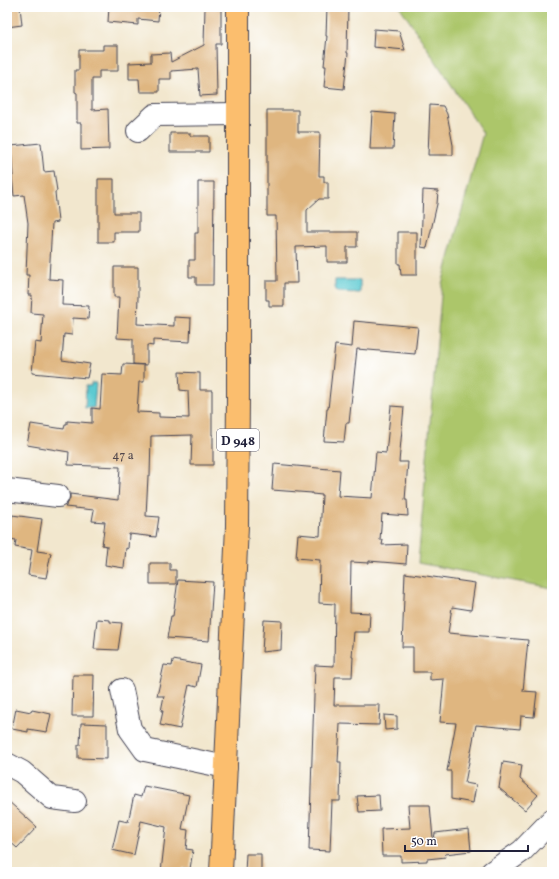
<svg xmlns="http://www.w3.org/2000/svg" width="559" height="879" font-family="Vollkorn,serif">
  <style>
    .green { fill: #acc66b; stroke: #677453 }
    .water { fill: #5ccad1; stroke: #3f7686 }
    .building { fill: #dfb680 }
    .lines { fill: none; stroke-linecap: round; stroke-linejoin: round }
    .minor-casing { stroke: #414051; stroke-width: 24 }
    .major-casing { stroke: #414051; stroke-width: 24 }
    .minor { stroke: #fff; stroke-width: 22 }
    .major { stroke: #fbbe6e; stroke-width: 22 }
    .labels { text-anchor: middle; stroke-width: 3; stroke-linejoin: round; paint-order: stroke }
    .number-label { font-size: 12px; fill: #51474c }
    .shield { fill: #fff; stroke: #646476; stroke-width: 1 }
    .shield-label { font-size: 13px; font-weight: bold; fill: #22223b }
  </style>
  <rect width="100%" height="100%" fill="#fff"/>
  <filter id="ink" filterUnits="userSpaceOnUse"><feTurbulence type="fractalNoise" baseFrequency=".025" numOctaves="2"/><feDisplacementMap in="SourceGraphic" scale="8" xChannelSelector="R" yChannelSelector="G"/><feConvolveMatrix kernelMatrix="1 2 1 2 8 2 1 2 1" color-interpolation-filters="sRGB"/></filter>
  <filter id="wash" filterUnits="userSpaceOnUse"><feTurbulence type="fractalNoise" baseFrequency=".012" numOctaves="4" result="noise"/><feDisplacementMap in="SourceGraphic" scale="16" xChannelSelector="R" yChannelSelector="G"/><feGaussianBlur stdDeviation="0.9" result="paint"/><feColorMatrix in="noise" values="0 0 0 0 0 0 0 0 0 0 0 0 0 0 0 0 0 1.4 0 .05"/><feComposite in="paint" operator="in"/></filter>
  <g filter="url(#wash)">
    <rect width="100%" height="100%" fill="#f2e7ce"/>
    <path class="green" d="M 400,7 L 552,7 L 552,588 L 418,563 L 442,284 L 483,133 Z"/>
    <path class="water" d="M 335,280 L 360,280 L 360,293 L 339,292 C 334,290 335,285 335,280 Z
      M 91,383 L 96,383 L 94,408 L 85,408 L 86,386 L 91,386 Z"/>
    <g id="blocks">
      <path class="building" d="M 7,7 L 20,7 L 22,25 L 7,27 Z
        M 109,7 L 159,7 L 158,21 L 138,19 L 138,25 L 108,22 Z
        M 205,7 L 221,7 L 221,44 L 216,44 L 217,95 L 200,96 L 198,69 L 171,71 L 171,79 L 159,79 L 159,92 L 140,92 L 139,79 L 129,79 L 129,63 L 151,62 L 151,54 L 170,53 L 171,62 L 204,45 Z
        M 327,7 L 348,7 L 347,53 L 348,53 L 344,89 L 324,87 L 326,66 L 324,66 L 327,36 L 326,36 Z
        M 374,29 L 399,31 L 405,50 L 373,47 Z
        M 103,45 L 118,45 L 118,71 L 99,71 L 99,79 L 92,79 L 92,110 L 108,109 L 109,149 L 81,150 L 81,123 L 77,123 L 77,93 L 75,92 L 75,70 L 79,70 L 79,50 L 103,50 Z
        M 430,105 L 443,106 L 447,114 L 453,145 L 453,155 L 428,155 Z
        M 267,110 L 298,110 L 298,132 L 320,132 L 319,176 L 324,176 L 324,182 L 328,182 L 328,199 L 319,199 L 307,210 L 307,232 L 357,232 L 357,247 L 347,247 L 347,262 L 327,262 L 327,246 L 296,247 L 297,283 L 284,283 L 284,306 L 269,306 L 269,300 L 266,300 L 266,281 L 277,281 L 276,216 L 267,216 Z
        M 372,112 L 395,114 L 393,149 L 370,149 Z
        M 170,133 L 190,133 L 190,136 L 209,136 L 209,152 L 170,152 Z
        M 41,143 L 44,172 L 54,171 L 57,191 L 55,192 L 58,222 L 52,223 L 49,279 L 63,280 L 62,305 L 89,306 L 88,319 L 73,318 L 72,335 L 64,334 L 62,360 L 90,364 L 87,378 L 32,373 L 35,342 L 41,343 L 43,314 L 31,313 L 32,295 L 28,295 L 29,275 L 26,275 L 28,223 L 24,195 L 14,196 L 12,176 L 13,176 L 11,146 Z
        M 98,179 L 114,179 L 114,213 L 139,213 L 139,232 L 114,232 L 114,242 L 98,242 Z
        M 198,182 L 214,182 L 213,285 L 196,285 L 196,277 L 189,277 L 189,260 L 195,260 L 195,233 L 198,233 Z
        M 423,190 L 438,191 L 437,204 L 427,248 L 421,247 Z
        M 398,232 L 417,232 L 417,275 L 401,275 L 400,264 L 398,264 Z
        M 114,267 L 138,267 L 138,297 L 137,324 L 174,326 L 174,317 L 191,318 L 190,342 L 153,340 L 153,346 L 147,345 L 147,365 L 133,364 L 133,339 L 117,338 L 119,297 L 114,297 Z
        M 354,321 L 418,327 L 415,354 L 357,349 L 349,423 L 346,423 L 344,442 L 324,441 L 327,409 L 328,409 L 335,345 L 352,347 Z
        M 123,364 L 144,365 L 144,382 L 139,382 L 137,412 L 159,413 L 159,417 L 189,418 L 188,391 L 180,390 L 179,372 L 200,373 L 200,390 L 212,390 L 212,435 L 213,435 L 213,465 L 191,465 L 192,435 L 151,436 L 150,476 L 148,476 L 146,516 L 159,517 L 156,537 L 129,534 L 128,549 L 126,548 L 124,568 L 105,565 L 107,546 L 102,545 L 105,522 L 92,521 L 94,510 L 65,507 L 68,503 L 70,498 L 70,494 L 118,500 L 120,467 L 68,465 L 69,452 L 27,445 L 31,424 L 64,429 L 65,424 L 67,424 L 67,421 L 92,423 L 92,408 L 100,409 L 102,374 L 122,375 Z
        M 391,406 L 404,407 L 399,462 L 408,462 L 405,500 L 407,500 L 408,516 L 382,514 L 380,540 L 383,540 L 382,545 L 407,544 L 406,564 L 369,561 L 369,563 L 351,562 L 350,612 L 370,613 L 369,632 L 354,632 L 352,657 L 353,657 L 352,677 L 335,677 L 334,705 L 380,705 L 379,725 L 340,724 L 338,762 L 341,762 L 340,801 L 332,801 L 330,851 L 309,850 L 315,665 L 334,666 L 335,604 L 319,603 L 320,560 L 296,558 L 298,534 L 320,536 L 322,495 L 312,494 L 312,493 L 272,490 L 274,464 L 340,470 L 338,496 L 372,498 L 376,452 L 386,453 Z
        M 12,515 L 42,519 L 37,551 L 51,553 L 46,578 L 28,575 L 32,550 L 15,547 L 16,540 L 9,539 L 9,537 L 7,536 L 7,517 L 12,518 Z
        M 150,563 L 170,563 L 170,570 L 176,570 L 176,584 L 150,584 Z
        M 405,573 L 475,583 L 471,610 L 452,607 L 448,633 L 528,640 L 523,691 L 537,692 L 534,717 L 521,716 L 520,729 L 476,725 L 465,783 L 476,785 L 473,803 L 451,799 L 451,771 L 447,771 L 456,723 L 440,722 L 444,679 L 430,680 L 430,672 L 413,672 L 413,647 L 402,647 Z
        M 178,580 L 213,582 L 209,641 L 167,638 L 171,616 L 173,616 Z
        M 97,619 L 110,620 L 110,622 L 122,623 L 118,650 L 94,649 Z
        M 264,620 L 282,621 L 281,650 L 262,652 Z
        M 173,660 L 201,665 L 197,687 L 189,685 L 183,713 L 183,714 L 180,729 L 160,725 L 163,711 L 161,711 L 164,696 L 157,696 L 164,665 L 172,666 Z
        M 73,675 L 94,675 L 93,716 L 72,716 Z
        M 16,709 L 31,712 L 32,710 L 51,714 L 47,732 L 28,729 L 28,732 L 12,729 Z
        M 384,715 L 397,716 L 397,729 L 385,730 Z
        M 81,723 L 107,724 L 107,759 L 78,758 L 78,745 L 80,745 Z
        M 503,762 L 522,765 L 520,779 L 538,795 L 525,810 L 499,788 Z
        M 144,786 L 189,795 L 182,829 L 188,830 L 186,849 L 193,850 L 190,869 L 183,868 L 183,872 L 161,872 L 166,827 L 141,821 L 134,855 L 112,850 L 119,820 L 128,822 L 134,795 L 141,797 Z
        M 379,795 L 380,811 L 359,812 L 357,796 Z
        M 7,800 L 37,827 L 17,848 L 7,839 Z
        M 408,805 L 430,805 L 433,839 L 434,839 L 435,833 L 469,829 L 471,851 L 445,854 L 446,857 L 427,859 L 427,861 L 401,862 L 401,856 L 382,856 L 381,829 L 410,828 Z
        M 246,854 L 261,854 L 261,872 L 245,872 Z"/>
    </g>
  </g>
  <g filter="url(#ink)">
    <use href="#blocks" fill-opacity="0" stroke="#414051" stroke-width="1"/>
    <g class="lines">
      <defs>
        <path id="minor" d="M 138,131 L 155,115 L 238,114
          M 7,490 L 58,496
          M 122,690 L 130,729 L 145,750 L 226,767
          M 7,764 L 22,772 L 52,798 L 75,801
          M 492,872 L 522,851 L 552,820"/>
        <path id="major" d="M 221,872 L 237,526 L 238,396 L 238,7"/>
      </defs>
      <use href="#minor" class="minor-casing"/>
      <use href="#major" class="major-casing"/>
      <use href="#minor" class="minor"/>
      <use href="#major" class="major"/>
    </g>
  </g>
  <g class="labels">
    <g class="number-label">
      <text x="123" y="459">47 a</text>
    </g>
    <rect class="shield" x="217" y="429" width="42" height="22" rx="3"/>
    <g class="shield-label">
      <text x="238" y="445">D 948</text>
    </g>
  </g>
  <rect width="559" height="879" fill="none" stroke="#fff" stroke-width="24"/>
  <path d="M405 845v6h123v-6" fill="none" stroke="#22223b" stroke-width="2"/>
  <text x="411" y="845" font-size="12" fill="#22223b" stroke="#ffffff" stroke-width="3" paint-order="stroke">50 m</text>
</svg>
